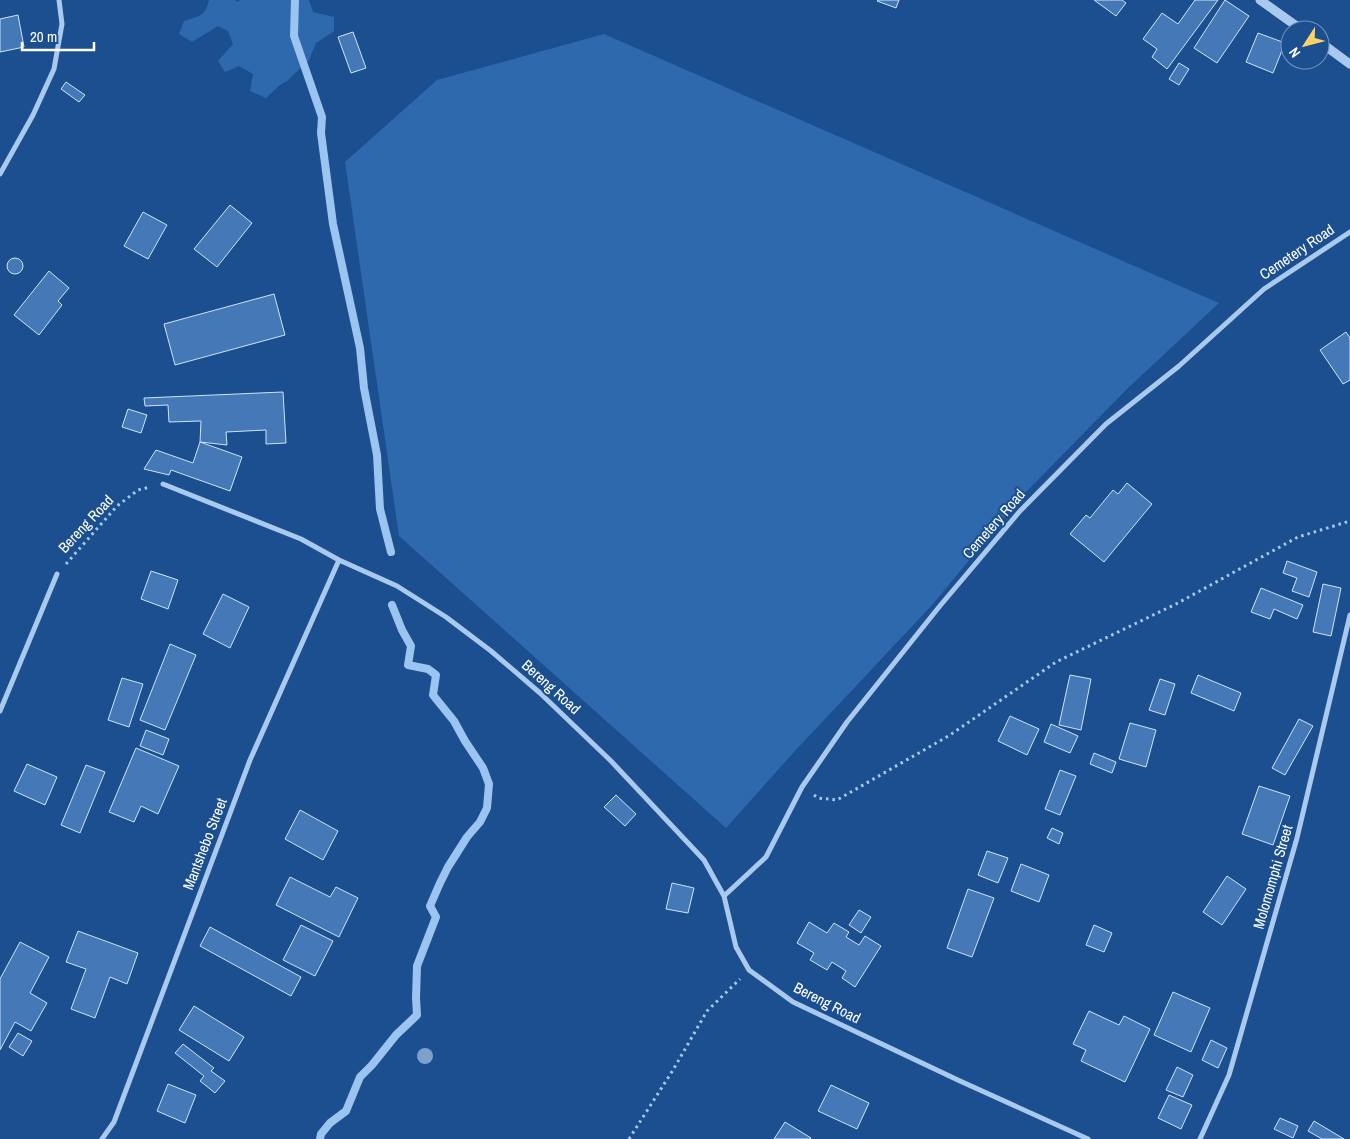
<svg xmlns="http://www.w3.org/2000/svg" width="1350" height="1139" font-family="'Archivo Narrow',sans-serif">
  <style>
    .green { fill: #2e69ad }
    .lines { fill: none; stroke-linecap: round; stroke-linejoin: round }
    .stream { stroke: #9cc4f0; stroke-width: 8 }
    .building { fill: #4478b7; stroke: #cfe3fa }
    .path { stroke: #a9c9ee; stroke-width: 3; stroke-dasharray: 2.5 4; stroke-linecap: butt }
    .minor { stroke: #a9c9ee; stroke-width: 5 }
    .tertiary { stroke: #a9c9ee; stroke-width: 9 }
    .tree { fill: #7ea0ca }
    .labels { text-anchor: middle; stroke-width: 4; stroke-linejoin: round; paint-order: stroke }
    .street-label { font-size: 15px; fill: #fff; stroke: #1b4f8f }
  </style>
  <rect width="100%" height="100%" fill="#1b4f8f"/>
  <path class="green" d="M 209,0 L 235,0 L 238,2 L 240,0 L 309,0 L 313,12 L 334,17 L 334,31 L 316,43 L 309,60 L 287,81 L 280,85 L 266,98 L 250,91 L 253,74 L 239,66 L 225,72 L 218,61 L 233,44 L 228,31 L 218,26 L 192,42 L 179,34 L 184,21 C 199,16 205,17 209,0 Z
    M 604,34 L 1219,303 L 1127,389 L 1022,496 L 933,604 L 794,752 L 726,828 L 399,536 L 345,162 L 437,80 Z"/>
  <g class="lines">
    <path class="stream" d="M 295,0 L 294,36 L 322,117 L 321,133 L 333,224 L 360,348 L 364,388 L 377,455 L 380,509 L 391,552
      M 320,1139 L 321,1134 L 330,1123 L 346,1111 L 360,1077 L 372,1065 L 396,1035 L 417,1015 L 416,998 L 417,966 L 436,917 L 430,906 L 440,883 L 448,867 L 467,837 L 480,822 L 487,808 L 489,784 L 483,768 L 465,741 L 454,721 L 433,695 L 436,675 L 428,669 L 408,665 L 411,646 L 402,630 L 392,605"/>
  </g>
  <path class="building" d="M 878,0 L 899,0 L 896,8 L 877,1 Z
    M 1094,0 L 1122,0 L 1126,3 L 1116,16 Z
    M 1195,0 L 1218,0 L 1167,69 L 1152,57 L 1157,49 L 1143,39 L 1162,13 L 1178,24 Z
    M 1225,0 L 1249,16 L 1217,63 L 1194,48 Z
    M 18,15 L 24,47 L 0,52 L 0,19 Z
    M 353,32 L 366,68 L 351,73 L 338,37 Z
    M 1258,33 L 1285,43 L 1273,73 L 1246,62 Z
    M 1179,63 L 1189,69 L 1179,85 L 1169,79 Z
    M 66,82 L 85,95 L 79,102 L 61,89 Z
    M 230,205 L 252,223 L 217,267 L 194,249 Z
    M 143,212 L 167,225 L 148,259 L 124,246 Z
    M7 266a8 8 0 1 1 16 0a8 8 0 1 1-16 0Z
    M 49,271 L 69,288 L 58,301 L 62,305 L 39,335 L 14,315 Z
    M 274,294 L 285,335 L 175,365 L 164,324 Z
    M 1346,332 L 1350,338 L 1350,380 L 1343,384 L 1320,350 Z
    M 283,392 L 286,443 L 266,444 L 266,430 L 226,432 L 227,445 L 200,442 L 201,421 L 169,422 L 168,405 L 145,406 L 144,398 Z
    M 128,409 L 147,415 L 141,433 L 122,427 Z
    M 200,442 L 242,457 L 230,491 L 171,470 L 169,475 L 144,469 L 156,450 L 193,463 Z
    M 1127,483 L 1152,504 L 1104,562 L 1070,534 L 1086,515 L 1090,518 L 1113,490 L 1118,494 Z
    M 1287,561 L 1317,572 L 1309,597 L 1292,591 L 1297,578 L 1283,573 Z
    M 151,571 L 178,580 L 168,609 L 141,599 Z
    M 1323,584 L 1341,588 L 1331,636 L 1313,632 Z
    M 1261,588 L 1303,605 L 1297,619 L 1274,609 L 1270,619 L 1251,612 Z
    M 223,594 L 249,607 L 230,648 L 203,634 Z
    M 170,644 L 196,655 L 165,730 L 140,720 Z
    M 1070,675 L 1091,679 L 1081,730 L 1059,725 Z
    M 1198,675 L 1241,693 L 1234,711 L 1191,693 Z
    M 122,678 L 143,684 L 129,727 L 108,720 Z
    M 1160,679 L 1175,684 L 1165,715 L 1149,710 Z
    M 1010,716 L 1039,729 L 1027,755 L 998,741 Z
    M 1299,719 L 1313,726 L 1285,775 L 1272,768 Z
    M 1130,723 L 1156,730 L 1146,767 L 1119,759 Z
    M 1051,724 L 1078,736 L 1070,753 L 1044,742 Z
    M 146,730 L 169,739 L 163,755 L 140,746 Z
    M 136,748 L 179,766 L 158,814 L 141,806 L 134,822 L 109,812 Z
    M 1094,753 L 1116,762 L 1112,773 L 1090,764 Z
    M 27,764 L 57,777 L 45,805 L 14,791 Z
    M 86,765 L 105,772 L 80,833 L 61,825 Z
    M 1060,770 L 1076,776 L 1060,815 L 1045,809 Z
    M 1259,786 L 1290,796 L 1273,845 L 1242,834 Z
    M 616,795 L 636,814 L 625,826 L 604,807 Z
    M 300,810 L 338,831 L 323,860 L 285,839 Z
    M 1052,828 L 1063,833 L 1059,844 L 1047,838 Z
    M 987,851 L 1008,858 L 998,883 L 978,875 Z
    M 1021,864 L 1049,875 L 1039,902 L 1011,891 Z
    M 1227,876 L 1246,889 L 1222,925 L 1203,912 Z
    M 290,877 L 330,897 L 336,887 L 358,898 L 339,937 L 276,905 Z
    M 672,883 L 694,888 L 688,913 L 666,909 Z
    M 968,889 L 994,898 L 972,957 L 947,948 Z
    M 859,910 L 871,917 L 861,933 L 849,925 Z
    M 809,922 L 827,933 L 834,923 L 849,932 L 846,937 L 859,945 L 865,936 L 881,946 L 855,987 L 842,978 L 846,971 L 832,962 L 827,970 L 810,960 L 814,953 L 797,943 Z
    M 301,925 L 333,941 L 315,976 L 283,960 Z
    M 1094,925 L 1112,933 L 1104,952 L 1086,945 Z
    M 210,927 L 301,977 L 291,996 L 200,946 Z
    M 78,931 L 138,953 L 127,984 L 110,977 L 95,1018 L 71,1009 L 86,969 L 66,962 Z
    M 20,942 L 49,957 L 30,993 L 47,1003 L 31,1031 L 15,1022 L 0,1050 L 0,979 Z
    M 1173,992 L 1210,1008 L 1191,1052 L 1154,1035 Z
    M 194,1006 L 244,1037 L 229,1061 L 179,1030 Z
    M 1089,1011 L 1119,1025 L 1124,1016 L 1150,1029 L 1125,1082 L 1081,1061 L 1086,1050 L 1073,1044 Z
    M 18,1033 L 32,1041 L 23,1056 L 9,1047 Z
    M 1211,1040 L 1227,1048 L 1218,1068 L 1202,1060 Z
    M 183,1044 L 214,1068 L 211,1071 L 225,1081 L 215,1093 L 200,1081 L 204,1076 L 175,1053 Z
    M 1177,1067 L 1193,1075 L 1183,1097 L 1166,1090 Z
    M 168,1084 L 196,1095 L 185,1123 L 157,1111 Z
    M 831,1085 L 869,1103 L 857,1129 L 818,1111 Z
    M 1169,1095 L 1192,1105 L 1181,1129 L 1158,1118 Z
    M 1280,1118 L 1298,1126 L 1293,1138 L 1274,1129 Z
    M 1314,1121 L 1344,1139 L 1322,1139 L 1308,1131 Z
    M 785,1122 L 811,1138 L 810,1139 L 774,1139 Z"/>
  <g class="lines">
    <path class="path" d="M 66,564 L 117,506 L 138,490 L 150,487
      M 814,795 L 818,798 L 837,800 L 950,735 L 1056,662 L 1176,604 L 1298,537 L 1350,521
      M 629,1139 L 673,1070 L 707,1011 L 740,979"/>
    <path class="minor" d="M 0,174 L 33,115 L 54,69 L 62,24 L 59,0
      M 163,484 L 301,539 L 339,560 L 397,586 L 446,617 L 491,651 L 540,693 L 611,761 L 704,860 L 724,896 L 736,947 L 749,970 L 793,1002 L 960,1081 L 1088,1139
      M 0,711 L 57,574
      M 724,896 L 766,857 L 802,787 L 847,722 L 939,607 L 1020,511 L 1106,424 L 1179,366 L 1264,289 L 1350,232
      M 102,1139 L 114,1122 L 250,760 L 339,560
      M 1200,1139 L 1229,1075 L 1297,838 L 1350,615"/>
    <path class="tertiary" d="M 1260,0 L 1302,30
      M 1320,42 L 1350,64"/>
  </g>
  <circle class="tree" cx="425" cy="1056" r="8"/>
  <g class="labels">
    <g class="street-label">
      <text transform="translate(1297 252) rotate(-34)" y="5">Cemetery Road</text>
      <text transform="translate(86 524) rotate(-47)" y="5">Bereng Road</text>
      <text transform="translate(994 524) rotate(-49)" y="5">Cemetery Road</text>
      <text transform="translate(551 687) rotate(42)" y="5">Bereng Road</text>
      <text transform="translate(205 844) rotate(-69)" y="5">Mantshebo Street</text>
      <text transform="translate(1273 877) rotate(-74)" y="5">Molomomphi Street</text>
      <text transform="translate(827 1003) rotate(27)" y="5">Bereng Road</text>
    </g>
  </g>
  <g transform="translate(1305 45) rotate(234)"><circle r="24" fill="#1b4f8f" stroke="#7695bc"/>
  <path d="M0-4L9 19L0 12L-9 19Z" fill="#ffd166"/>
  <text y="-8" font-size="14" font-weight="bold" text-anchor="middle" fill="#ffffff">N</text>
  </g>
  <path d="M22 42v8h72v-8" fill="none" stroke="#ffffff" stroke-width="2.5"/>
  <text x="30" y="42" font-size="15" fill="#ffffff" stroke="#1b4f8f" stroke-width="4" paint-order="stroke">20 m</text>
</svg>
